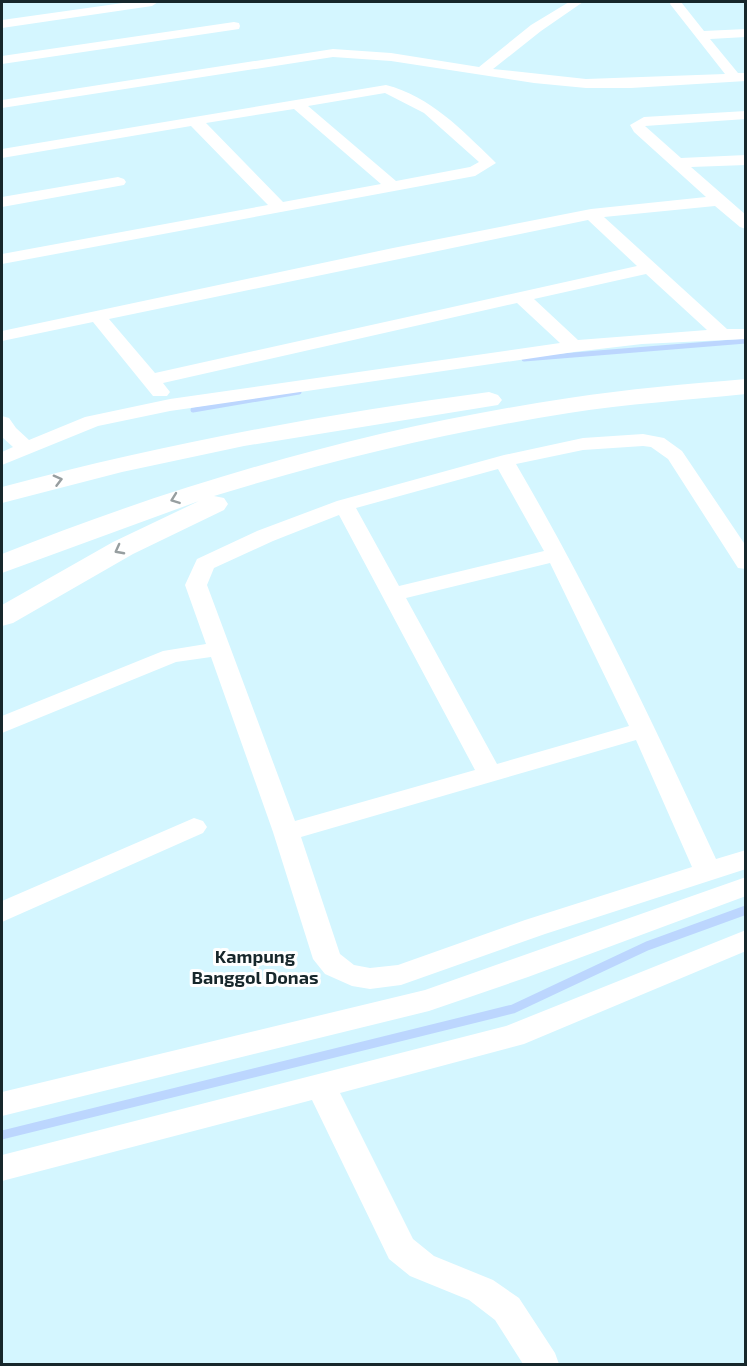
<svg xmlns="http://www.w3.org/2000/svg" width="747" height="1366" font-family="'Exo 2',sans-serif">
  <style>
    .lines { fill: none; stroke-linecap: round; stroke-linejoin: round }
    .stream-far1 { stroke: #bcd6fe; stroke-width: 5 }
    .stream { stroke: #bcd6fe; stroke-width: 9 }
    .minor { fill: #fff; fill-rule: evenodd }
    .major { fill: #fff; fill-rule: evenodd }
    .oneway { stroke: #979ea0 }
    .labels { text-anchor: middle; stroke-width: 6; stroke-linejoin: round; paint-order: stroke }
    .neighbourhood-label { font-size: 18px; font-weight: bold; fill: #17272b; stroke: #fff }
  </style>
  <rect width="100%" height="100%" fill="#d4f6ff"/>
  <g class="lines">
    <path class="stream-far1" d="M 524,359 L 746,341
      M 193,410 L 299,392"/>
    <path class="stream" d="M 2,1135 L 513,1009 L 647,946 L 746,910"/>
    <path class="minor" d="M 130,2 L 158,2 L 152,6 L 2,28 L 2,20 Z
      M 569,2 L 583,2 L 541,31 L 493,69 L 586,79 L 725,74 L 670,4 L 671,2 L 681,2 L 704,31 L 746,29 L 746,37 L 710,39 L 738,73 L 746,73 L 746,81 L 631,88 L 586,88 L 534,83 L 391,61 L 333,57 L 2,108 L 2,100 L 333,49 L 391,53 L 479,67 L 531,25 Z
      M 234,22 L 239,23 L 240,26 L 239,29 L 2,64 L 2,56 Z
      M 386,85 C 430,96 462,130 493,160 L 496,163 L 475,176 L 2,264 L 2,254 L 268,205 L 191,126 L 2,158 L 2,149 ZM 385,93 L 424,113 L 479,162 L 470,167 L 396,181 L 308,106 ZM 294,109 L 381,184 L 283,202 L 206,123 Z
      M 746,111 L 746,119 L 645,126 L 681,158 L 746,155 L 746,165 L 691,167 L 746,215 L 746,229 L 740,227 L 715,206 L 604,217 L 727,329 L 746,329 L 746,339 L 642,344 L 574,352 L 170,411 L 98,426 L 2,465 L 2,452 L 13,447 L 2,437 L 2,416 L 9,418 L 16,428 L 29,440 L 85,417 L 170,399 L 560,343 L 517,303 L 163,383 L 170,392 L 167,396 L 153,396 L 93,322 L 2,341 L 2,331 L 393,248 L 591,209 L 706,197 L 634,132 L 630,125 L 644,117 ZM 588,220 L 637,266 L 155,373 L 109,319 ZM 646,274 L 707,330 L 578,340 L 534,299 Z
      M 118,177 L 124,179 L 126,182 L 124,185 L 2,207 L 2,197 Z
      M 643,434 L 664,438 L 682,451 L 746,546 L 746,569 L 738,568 L 668,459 L 651,447 L 643,446 L 583,450 L 516,464 C 591,592 654,725 716,859 L 746,850 L 746,869 L 545,934 L 401,985 L 370,989 L 352,986 L 325,974 L 313,959 L 273,832 L 211,657 L 176,662 L 2,733 L 2,716 L 163,651 L 206,644 L 185,585 L 197,559 L 257,531 L 337,501 L 504,455 L 583,438 ZM 498,469 L 544,551 L 399,586 L 356,508 ZM 339,515 L 475,770 L 295,821 L 207,585 L 214,568 L 273,541 ZM 550,563 L 629,726 L 497,764 L 406,598 ZM 636,740 L 692,867 L 525,920 L 398,965 L 370,968 L 354,965 L 340,954 L 301,837 Z
      M 194,818 L 203,821 L 207,827 L 203,833 L 2,922 L 2,901 Z
      M 746,877 L 746,896 L 528,977 L 429,1011 L 2,1116 L 2,1092 L 425,990 Z
      M 746,930 L 746,951 L 524,1044 L 340,1093 L 413,1239 L 434,1256 L 493,1280 L 519,1298 L 555,1353 L 559,1364 L 523,1364 L 495,1320 L 469,1300 L 410,1276 L 389,1259 L 312,1100 L 2,1181 L 2,1155 L 506,1026 Z"/>
    <path class="major" d="M 746,379 L 746,394 C 687,400 627,404 569,413 C 448,432 331,460 214,496 L 224,498 L 228,504 L 224,510 L 133,554 L 13,623 L 2,626 L 2,605 L 113,542 L 199,501 L 2,573 L 2,554 C 185,481 374,427 569,398 C 628,389 687,384 746,379 Z
      M 489,392 L 498,395 L 502,400 L 498,405 L 244,446 L 122,472 L 2,503 L 2,487 C 162,444 324,414 489,392 Z"/>
  </g>
  <defs><path id="oneway-chevron" d="M-2-3.5L2.5 0L-2 3.5" fill="none" stroke-width="1.6" stroke-linecap="round" stroke-linejoin="round" transform="scale(1.5)"/></defs>
  <g class="oneway">
    <use href="#oneway-chevron" transform="translate(58 480) rotate(-15)"/>
    <use href="#oneway-chevron" transform="translate(175 499) rotate(160)"/>
    <use href="#oneway-chevron" transform="translate(119 550) rotate(152)"/>
  </g>
  <g class="labels">
    <g class="neighbourhood-label">
      <text x="255" y="963">Kampung<tspan x="255" dy="21">Banggol Donas</tspan></text>
    </g>
  </g>
  <rect width="747" height="1366" fill="none" stroke="#17272b" stroke-width="6"/>
</svg>
